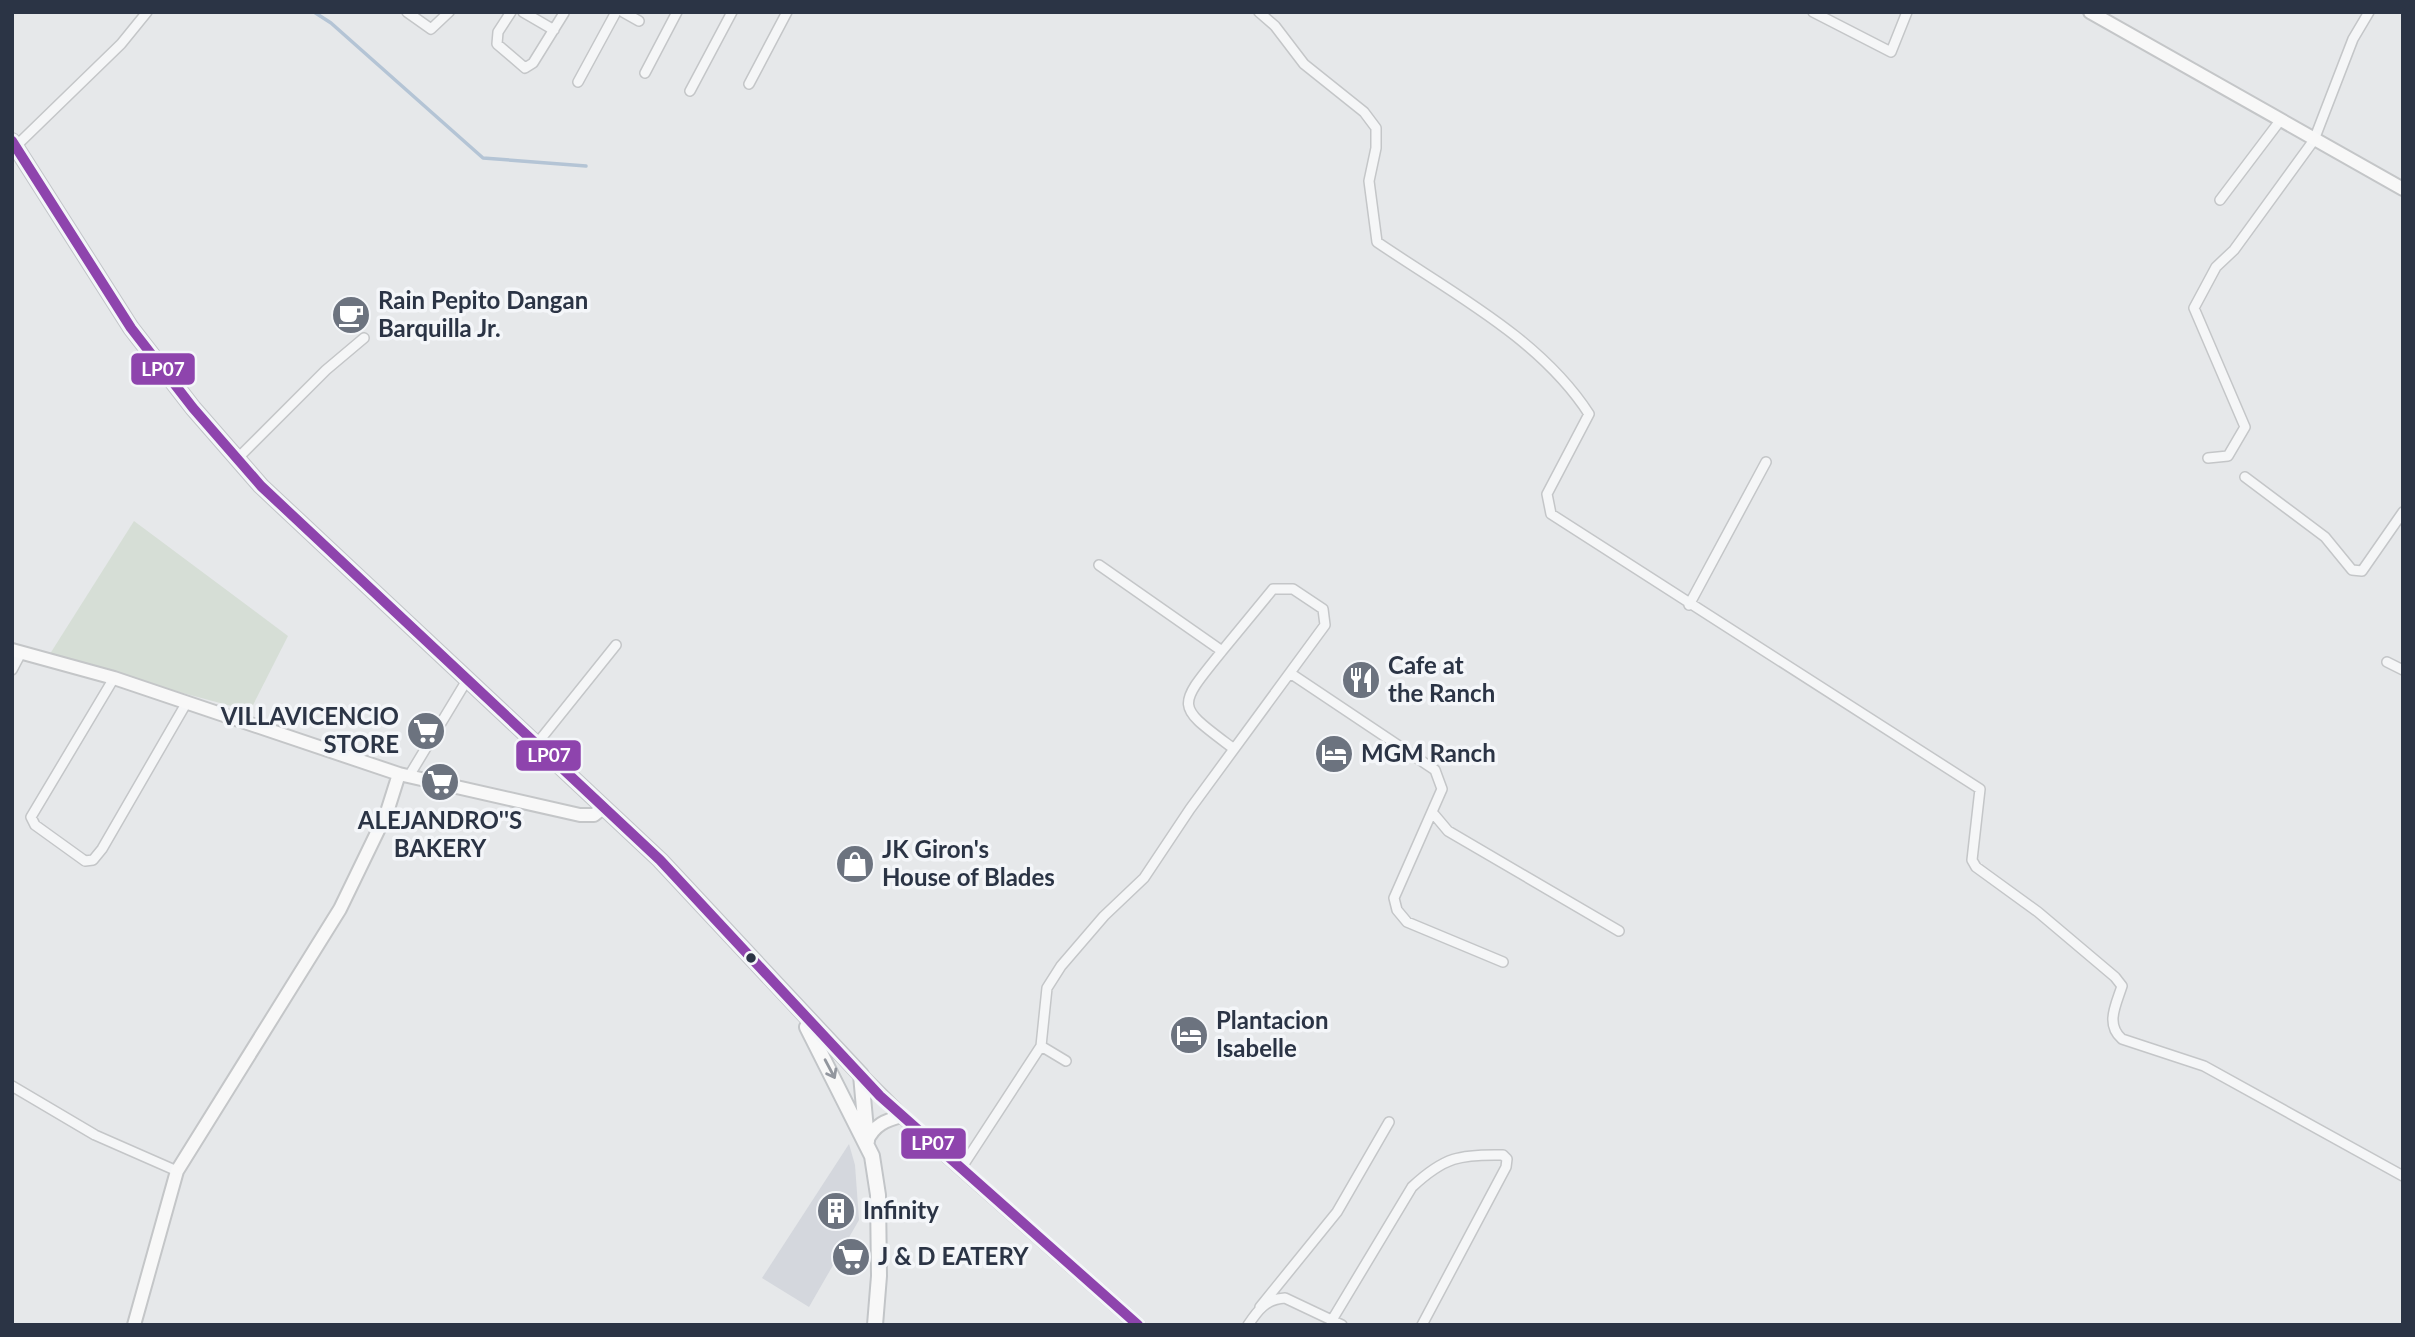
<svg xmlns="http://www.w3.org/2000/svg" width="2415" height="1337" font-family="Lato,sans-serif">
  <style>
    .built { fill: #d4d7dd }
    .green { fill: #d6ded6 }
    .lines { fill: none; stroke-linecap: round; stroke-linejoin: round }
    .stream { stroke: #b4c4d5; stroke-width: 3.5 }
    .street-casing { stroke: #c4c6c8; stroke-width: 12 }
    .secondary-casing { stroke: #c4c6c8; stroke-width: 16 }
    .primary-casing { stroke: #c2c5c8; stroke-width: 18 }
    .street { stroke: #f5f6f7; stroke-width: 9 }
    .secondary { stroke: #f8f8f8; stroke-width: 12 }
    .primary { stroke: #f8f8f8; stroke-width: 14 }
    .bus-1-casing { stroke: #f4f6f9; stroke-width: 16 }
    .bus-1 { stroke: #8e44ad; stroke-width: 10 }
    .oneway { stroke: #92969e }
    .bus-dot { fill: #2b3445; stroke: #f4f6f9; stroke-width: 2.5 }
    .labels { text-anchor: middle; stroke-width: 7; stroke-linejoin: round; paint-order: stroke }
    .poi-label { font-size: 24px; font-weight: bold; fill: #2b3445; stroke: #f4f6f9; text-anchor: start }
    .line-badge { stroke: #f4f6f9; stroke-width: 2.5 }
    .badge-label { font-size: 19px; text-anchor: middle; font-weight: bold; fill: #fff }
  </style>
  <rect width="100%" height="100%" fill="#e6e8ea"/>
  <path class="built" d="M 849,1144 L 855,1165 L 859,1220 L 809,1307 L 762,1278 Z"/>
  <path class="green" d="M 134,521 L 288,636 L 250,711 L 48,657 Z"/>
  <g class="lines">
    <path class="stream" d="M 314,12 L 331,23 L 483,158 L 586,166"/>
    <defs>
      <path id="street" d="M 407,12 L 431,29 L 449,12
        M 511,12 L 498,32 L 497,44 L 525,68 L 533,63 L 564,13
        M 523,12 L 554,30
        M 623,12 L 639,21
        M 1259,12 L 1275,26 L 1304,64 L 1364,112 L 1376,128 L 1376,148 L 1369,181 L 1377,242 C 1450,292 1540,338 1589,414 L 1547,494 L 1551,514 L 1980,789 L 1972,860 L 1976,867 L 2038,912 L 2115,977 L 2122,986 C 2116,1005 2105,1024 2122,1039 L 2204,1066 L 2403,1176
        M 1813,12 L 1891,52 L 1907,12
        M 645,73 L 677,12
        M 578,82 L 616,12
        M 749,84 L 787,12
        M 690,91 L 732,12
        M 15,147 L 121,44 L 147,12
        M 2220,200 L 2279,122
        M 2208,458 L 2228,456 L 2245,427 L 2194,308 L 2216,267 L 2234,250 L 2314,140 L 2353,39 L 2369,12
        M 237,459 L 326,370 L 364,338
        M 2245,477 L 2325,537 L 2352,570 L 2362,571 L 2403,512
        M 1689,605 L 1766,462
        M 1222,651 C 1175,709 1176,705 1234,749
        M 2387,662 L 2403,670
        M 12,670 L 21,653
        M 1290,673 L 1435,770 L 1442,789 L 1394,898 L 1397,910 L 1407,922 L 1503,962
        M 114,678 L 31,817 L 35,825 L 85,861 L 93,860 L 102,849 L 187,702
        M 535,746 L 616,645
        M 409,776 L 467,680
        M 1432,812 L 1448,831 L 1619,931
        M 1041,1046 L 1066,1061
        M 12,1086 L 95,1135 L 177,1171
        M 962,1167 L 1041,1046 L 1047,988 L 1061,966 L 1104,916 L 1144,878 L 1190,809 L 1325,625 L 1323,609 L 1293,589 L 1273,589 L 1222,651 L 1099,565
        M 1260,1307 L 1337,1212 L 1389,1122
        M 1332,1320 L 1412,1187 C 1444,1157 1460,1154 1503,1155 L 1507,1159 L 1506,1167 L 1422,1325
        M 1248,1325 C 1258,1310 1266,1299 1285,1298 L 1342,1325"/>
      <path id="secondary" d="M 2090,12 L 2403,189
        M 12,650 L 114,678 L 399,774 L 580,815 L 594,815 L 604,807
        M 861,1075 L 902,1116 L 1138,1325
        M 867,1141 C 874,1125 886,1120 902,1116
        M 134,1325 L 177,1171 L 340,909 L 387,812 L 399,774"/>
      <path id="primary" d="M 12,141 L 131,328 L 193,408 L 261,486 L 660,860 L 861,1075 L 867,1141
        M 807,1027 L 872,1156 L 878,1195 L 879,1276 L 875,1325"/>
    </defs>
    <use href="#street" class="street-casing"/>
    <use href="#secondary" class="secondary-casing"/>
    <use href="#primary" class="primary-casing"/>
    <use href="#street" class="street"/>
    <use href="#secondary" class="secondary"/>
    <use href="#primary" class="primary"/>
    <defs>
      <path id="bus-1" d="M 12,141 L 131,328 L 193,408 L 261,486 L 660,860 L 880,1096 L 1138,1325"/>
    </defs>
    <use href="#bus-1" class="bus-1-casing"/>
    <use href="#bus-1" class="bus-1"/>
  </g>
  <defs><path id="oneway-shaft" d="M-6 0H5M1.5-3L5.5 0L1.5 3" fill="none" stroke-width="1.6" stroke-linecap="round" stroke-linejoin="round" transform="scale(1.75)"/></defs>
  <use class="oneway" href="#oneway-shaft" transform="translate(830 1069) rotate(62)"/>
  <defs>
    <symbol id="cafe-disc" viewBox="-11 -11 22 22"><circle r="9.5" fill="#6c737f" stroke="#f4f6f9"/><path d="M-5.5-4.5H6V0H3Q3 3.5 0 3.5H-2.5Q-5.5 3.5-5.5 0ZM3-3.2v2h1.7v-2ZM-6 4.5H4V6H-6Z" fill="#fff"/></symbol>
    <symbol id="restaurant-disc" viewBox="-11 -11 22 22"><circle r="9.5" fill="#6c737f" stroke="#f4f6f9"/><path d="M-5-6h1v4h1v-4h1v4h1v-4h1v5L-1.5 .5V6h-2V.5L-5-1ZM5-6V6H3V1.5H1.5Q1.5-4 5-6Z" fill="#fff"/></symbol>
    <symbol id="supermarket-disc" viewBox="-11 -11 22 22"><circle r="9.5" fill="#6c737f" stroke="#f4f6f9"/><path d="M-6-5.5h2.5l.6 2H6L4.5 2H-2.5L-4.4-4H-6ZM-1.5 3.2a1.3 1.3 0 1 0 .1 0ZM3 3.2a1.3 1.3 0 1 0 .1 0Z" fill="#fff"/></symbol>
    <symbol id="hotel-disc" viewBox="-11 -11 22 22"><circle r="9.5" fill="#6c737f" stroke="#f4f6f9"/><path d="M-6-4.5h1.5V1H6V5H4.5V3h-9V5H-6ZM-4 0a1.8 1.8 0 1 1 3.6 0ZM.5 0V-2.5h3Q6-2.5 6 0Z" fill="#fff"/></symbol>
    <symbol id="shop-disc" viewBox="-11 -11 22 22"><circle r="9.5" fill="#6c737f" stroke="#f4f6f9"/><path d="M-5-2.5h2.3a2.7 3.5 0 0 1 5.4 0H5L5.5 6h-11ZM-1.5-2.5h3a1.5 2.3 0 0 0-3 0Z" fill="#fff"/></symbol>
    <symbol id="building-disc" viewBox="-11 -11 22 22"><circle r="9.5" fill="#6c737f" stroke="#f4f6f9"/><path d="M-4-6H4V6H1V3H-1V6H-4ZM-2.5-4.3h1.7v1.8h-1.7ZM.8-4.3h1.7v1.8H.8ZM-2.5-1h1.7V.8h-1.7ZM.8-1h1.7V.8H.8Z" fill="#fff"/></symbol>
  </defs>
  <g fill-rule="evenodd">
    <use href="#cafe-disc" x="329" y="293" width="44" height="44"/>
    <use href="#restaurant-disc" x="1339" y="658" width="44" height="44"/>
    <use href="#supermarket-disc" x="404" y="709" width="44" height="44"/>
    <use href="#hotel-disc" x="1312" y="732" width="44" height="44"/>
    <use href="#supermarket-disc" x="418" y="760" width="44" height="44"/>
    <use href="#shop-disc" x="833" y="842" width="44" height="44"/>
    <use href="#hotel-disc" x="1167" y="1013" width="44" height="44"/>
    <use href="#building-disc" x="814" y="1189" width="44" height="44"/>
    <use href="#supermarket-disc" x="829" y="1235" width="44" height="44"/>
  </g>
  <circle class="bus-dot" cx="751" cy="958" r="6"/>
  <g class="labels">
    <g class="poi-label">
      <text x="378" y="309">Rain Pepito Dangan<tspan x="378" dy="28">Barquilla Jr.</tspan></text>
      <text x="1388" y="674">Cafe at<tspan x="1388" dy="28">the Ranch</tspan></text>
      <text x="399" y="725" text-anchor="end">VILLAVICENCIO<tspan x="399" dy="28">STORE</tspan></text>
      <text x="1361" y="762">MGM Ranch</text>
      <text x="440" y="829" text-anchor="middle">ALEJANDRO''S<tspan x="440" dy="28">BAKERY</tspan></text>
      <text x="882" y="858">JK Giron's<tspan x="882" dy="28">House of Blades</tspan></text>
      <text x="1216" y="1029">Plantacion<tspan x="1216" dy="28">Isabelle</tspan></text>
      <text x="863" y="1219">Infinity</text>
      <text x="878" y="1265">J &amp; D EATERY</text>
    </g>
  </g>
  <g class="line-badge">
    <rect x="130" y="352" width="66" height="34" rx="7" fill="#8e44ad"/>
    <rect x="515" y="739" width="67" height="33" rx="7" fill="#8e44ad"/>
    <rect x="900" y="1127" width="67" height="33" rx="7" fill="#8e44ad"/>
  </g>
  <g class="badge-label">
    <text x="163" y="376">LP07</text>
    <text x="549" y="762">LP07</text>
    <text x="933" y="1150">LP07</text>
  </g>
  <rect width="2415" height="1337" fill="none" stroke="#2b3445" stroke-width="28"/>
</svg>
